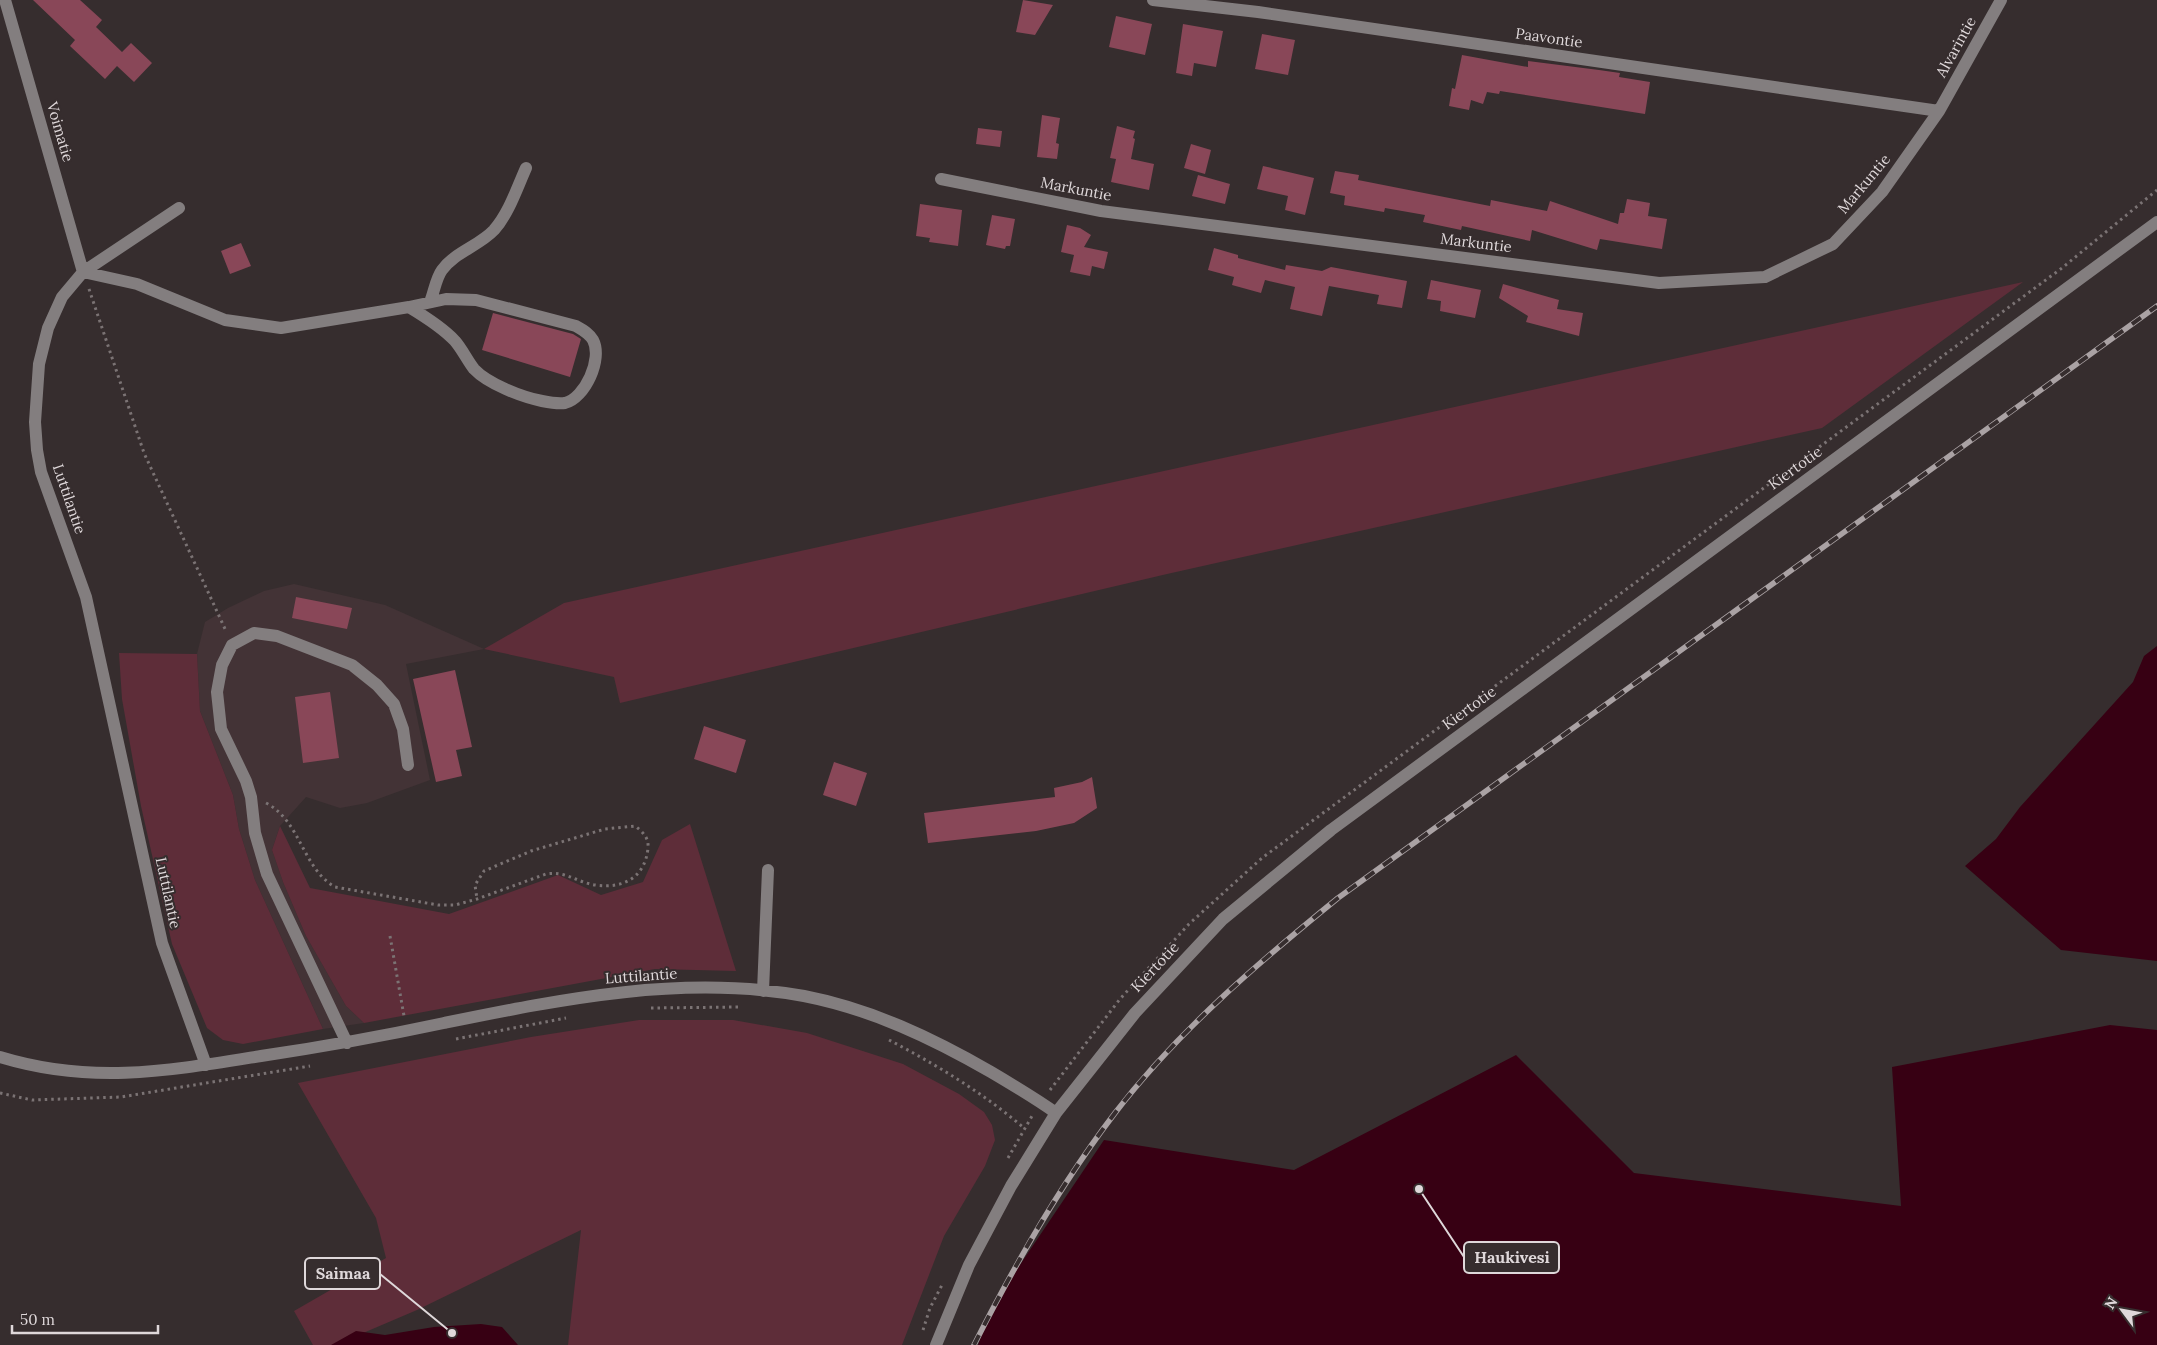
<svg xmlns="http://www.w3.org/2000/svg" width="2157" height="1345" font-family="Lora,serif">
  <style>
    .built { fill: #433336 }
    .green { fill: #5e2d39 }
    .water { fill: #370013 }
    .building { fill: #894758 }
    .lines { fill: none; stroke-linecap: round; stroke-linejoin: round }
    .path { stroke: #7b7374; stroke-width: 3; stroke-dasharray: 2.5 4; stroke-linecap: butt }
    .minor { stroke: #837e7f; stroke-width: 12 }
    .rail-casing { stroke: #aaa2a4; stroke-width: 5.5 }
    .rail { stroke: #362d2e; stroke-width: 4; stroke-dasharray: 11; stroke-linecap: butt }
    .labels { text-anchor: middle; stroke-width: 4; stroke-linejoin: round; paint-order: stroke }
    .street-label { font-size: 15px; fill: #dfd8da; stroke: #362d2e }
    .leader { fill: none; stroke: #dfd8da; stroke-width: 2 }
    .callout-dot { fill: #dfd8da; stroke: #362d2e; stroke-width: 2 }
    .callout { fill: #362d2e; stroke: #dfd8da; stroke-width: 2 }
    .callout-label { font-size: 16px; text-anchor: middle; font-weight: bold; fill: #dfd8da }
  </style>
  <rect width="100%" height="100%" fill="#362d2e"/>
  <path class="built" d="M 294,584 L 385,605 L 484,649 L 406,664 L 430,780 L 367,803 L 340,808 L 306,797 L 280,826 L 272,850 L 283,882 L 306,936 L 346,1006 L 364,1023 L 323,1029 L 255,880 L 239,829 L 233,795 L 200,711 L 197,654 L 205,622 L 228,608 L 264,591 Z"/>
  <path class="green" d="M 2023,282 L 1822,428 L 1167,574 L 620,703 L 614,677 L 484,649 L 564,603 Z
    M 119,653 L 197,654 L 200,711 L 233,795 L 239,829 L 255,880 L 323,1029 L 243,1044 L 223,1040 L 207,1028 L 172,944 L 141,806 L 122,699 Z
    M 690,824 L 736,971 L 655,969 L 364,1023 L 346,1006 L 306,936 L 283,882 L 272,850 L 280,826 L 310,888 L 449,914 L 558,875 L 601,895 L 643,882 L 662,840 Z
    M 639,1020 L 733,1020 L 807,1033 L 903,1064 L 959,1094 L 984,1112 L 992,1125 L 995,1140 L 985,1166 L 944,1236 L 902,1345 L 568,1345 L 581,1230 L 417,1310 L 335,1345 L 313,1345 L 294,1311 L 386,1258 L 376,1218 L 298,1083 L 531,1037 Z"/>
  <path class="water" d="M 2157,646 L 2157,961 L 2061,950 L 1965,866 L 1996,839 L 2020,807 L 2133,682 L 2144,656 Z
    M 2110,1025 L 2157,1030 L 2157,1345 L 978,1345 L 991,1308 L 1104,1140 L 1294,1170 L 1516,1055 L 1634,1173 L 1901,1206 L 1892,1067 Z
    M 481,1324 L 502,1327 L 518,1345 L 331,1345 L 356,1331 L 385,1335 L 434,1327 Z"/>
  <path class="building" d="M 33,0 L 80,0 L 102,20 L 96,27 L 122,52 L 131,43 L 152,63 L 134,82 L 117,66 L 105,79 L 70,46 L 75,40 Z
    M 1023,0 L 1053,5 L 1035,35 L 1016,32 Z
    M 1116,16 L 1152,24 L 1145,55 L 1109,47 Z
    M 1183,24 L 1223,31 L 1216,67 L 1194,63 L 1192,76 L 1176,73 Z
    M 1262,34 L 1295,40 L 1288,75 L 1255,69 Z
    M 1462,55 L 1528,67 L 1528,61 L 1599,70 L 1620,73 L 1619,77 L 1650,82 L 1645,114 L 1500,91 L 1499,94 L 1487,92 L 1483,104 L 1471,100 L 1469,110 L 1449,106 L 1452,88 L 1455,89 Z
    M 1042,115 L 1060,118 L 1056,143 L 1059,144 L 1057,159 L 1037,157 Z
    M 1117,126 L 1135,131 L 1133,138 L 1135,139 L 1131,159 L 1154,164 L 1149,190 L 1111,182 L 1116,159 L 1110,158 Z
    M 978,128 L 1002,131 L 1000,147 L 976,144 Z
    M 1191,144 L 1211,150 L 1205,174 L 1184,168 Z
    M 1263,166 L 1314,178 L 1305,215 L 1285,210 L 1288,196 L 1257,189 Z
    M 1335,171 L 1359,175 L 1358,180 L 1490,206 L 1491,200 L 1547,211 L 1550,201 L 1618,224 L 1620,213 L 1624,213 L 1627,199 L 1650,203 L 1648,216 L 1667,219 L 1662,249 L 1600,239 L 1597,250 L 1532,230 L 1530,241 L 1462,226 L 1461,230 L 1423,222 L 1425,215 L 1385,208 L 1384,212 L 1344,205 L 1345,196 L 1330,193 Z
    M 1198,175 L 1230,184 L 1225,204 L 1192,196 Z
    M 920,204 L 962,210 L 958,246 L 929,242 L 930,238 L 916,236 Z
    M 992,215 L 1015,219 L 1010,246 L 1006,246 L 1005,249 L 986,245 Z
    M 1067,225 L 1080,228 L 1091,235 L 1084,247 L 1108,252 L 1104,269 L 1092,266 L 1090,276 L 1070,272 L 1074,255 L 1061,252 Z
    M 241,243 L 251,266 L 230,274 L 221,251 Z
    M 1214,248 L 1238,255 L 1238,258 L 1285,270 L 1286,265 L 1322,271 L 1331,267 L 1407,281 L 1402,308 L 1377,304 L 1379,295 L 1329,286 L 1322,316 L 1290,309 L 1295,287 L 1265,280 L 1261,293 L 1232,285 L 1234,277 L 1208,270 Z
    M 1431,280 L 1481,290 L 1475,318 L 1440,311 L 1441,301 L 1427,299 Z
    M 1503,284 L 1559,300 L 1557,309 L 1583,313 L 1579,336 L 1526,322 L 1528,316 L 1499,298 Z
    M 493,313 L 573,334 L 581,339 L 570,377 L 482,350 Z
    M 296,597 L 352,608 L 347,629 L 292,618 Z
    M 455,670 L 472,747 L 456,750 L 462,776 L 436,782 L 413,679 Z
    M 330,692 L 339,758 L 303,763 L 295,697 Z
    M 704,726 L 746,740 L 736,773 L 694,759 Z
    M 834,762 L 867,773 L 856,806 L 823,795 Z
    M 1092,777 L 1097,808 L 1074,823 L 1036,831 L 928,843 L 924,813 L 1055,797 L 1054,788 L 1082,782 Z"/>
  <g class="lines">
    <path class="path" d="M 89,289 L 144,453 L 226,631
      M 266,803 C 301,821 302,868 335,887 L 438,905 L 455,905 L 477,899 L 546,874 C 567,871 576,882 595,885 C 623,889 645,878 648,848 C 649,838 643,832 635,826 L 605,829 L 531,851 L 484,871 L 475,885 L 477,899
      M 390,936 L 404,1016
      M 651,1008 L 740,1007
      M 456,1039 L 566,1018
      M 889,1040 C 937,1065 983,1093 1024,1128
      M 1050,1090 L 1120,999 L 1189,924 L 1262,858 L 2062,268 L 2157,190
      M 0,1093 L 32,1100 L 121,1097 L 310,1066
      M 1008,1158 L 1032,1116
      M 923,1330 L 930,1308 L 942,1285"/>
    <path class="minor" d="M 5,0 L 83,272
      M 1153,0 L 1258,12 L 1939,111
      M 941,179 L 1101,211 L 1659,283 L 1765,277 L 1833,244 L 1882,192 L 1939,111 L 2001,0
      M 179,208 L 83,272 L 62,297 L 48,328 L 39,364 L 35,422 L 37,450 L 41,472 L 86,597 L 162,943 L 206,1065
      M 83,272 L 137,284 L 225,320 L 281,328 L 409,307 L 446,299 L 476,300 L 576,326 C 583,330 589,333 593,340 C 603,359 585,398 565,403 C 559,404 547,402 542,401 C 522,397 488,384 474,369 C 467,360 462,349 455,341 C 442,327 424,316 409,307
      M 430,302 C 434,292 436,278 442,270 C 455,252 479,246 494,230 C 509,213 517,188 526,168
      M 763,991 L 768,870
      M 347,1043 L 267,874 L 255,833 L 251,797 L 246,781 L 221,729 L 217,692 L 222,665 L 232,645 L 254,633 L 277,636 L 352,665 L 377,685 L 394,704 L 403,729 L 408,765
      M 0,1057 C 92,1085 168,1071 261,1056 C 322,1047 383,1036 444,1023 C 562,999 684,974 804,996 C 871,1009 932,1038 991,1072 C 1013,1085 1035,1098 1056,1113
      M 936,1345 L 969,1265 L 1011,1186 L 1056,1113 L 1135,1013 L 1223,919 L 1331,830 L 2157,222"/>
    <defs>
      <path id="rail" d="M 974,1345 C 1015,1264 1060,1185 1115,1113 C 1178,1031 1258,963 1338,898 L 2157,306"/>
    </defs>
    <use href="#rail" class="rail-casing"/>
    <use href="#rail" class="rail"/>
  </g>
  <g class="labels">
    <g class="street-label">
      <text transform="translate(1549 38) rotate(8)" y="5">Paavontie</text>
      <text transform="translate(1956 47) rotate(-61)" y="5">Alvarintie</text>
      <text transform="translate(60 132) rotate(74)" y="5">Voimatie</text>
      <text transform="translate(1864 184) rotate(-50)" y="5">Markuntie</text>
      <text transform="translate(1076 189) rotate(11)" y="5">Markuntie</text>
      <text transform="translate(1476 243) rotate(7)" y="5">Markuntie</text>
      <text transform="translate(1795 468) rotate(-36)" y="5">Kiertotie</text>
      <text transform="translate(69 499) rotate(71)" y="5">Luttilantie</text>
      <text transform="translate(1469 708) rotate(-36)" y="5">Kiertotie</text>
      <text transform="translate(168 893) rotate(78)" y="5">Luttilantie</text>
      <text transform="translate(1155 967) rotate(-47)" y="5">Kiertotie</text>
      <text transform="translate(641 976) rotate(-4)" y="5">Luttilantie</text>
    </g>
  </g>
  <path class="leader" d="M1419 1189L1464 1257M452 1333L380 1274"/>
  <g class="callout-dot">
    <circle cx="1419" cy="1189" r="5"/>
    <circle cx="452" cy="1333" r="5"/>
  </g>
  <g class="callout">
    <rect x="1464" y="1242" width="95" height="31" rx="5"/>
    <rect x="305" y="1258" width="75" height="31" rx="5"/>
  </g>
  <g class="callout-label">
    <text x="1512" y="1263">Haukivesi</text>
    <text x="343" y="1279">Saimaa</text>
  </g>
  <g transform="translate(2122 1310) rotate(302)" stroke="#362d2e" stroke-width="4" paint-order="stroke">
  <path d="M0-4L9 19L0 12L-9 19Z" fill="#dfd8da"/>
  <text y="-8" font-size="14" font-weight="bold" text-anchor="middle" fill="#dfd8da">N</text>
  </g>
  <path d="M12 1325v8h146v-8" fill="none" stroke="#dfd8da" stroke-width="2.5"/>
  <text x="20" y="1325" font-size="15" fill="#dfd8da" stroke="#362d2e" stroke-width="4" paint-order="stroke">50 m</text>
</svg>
